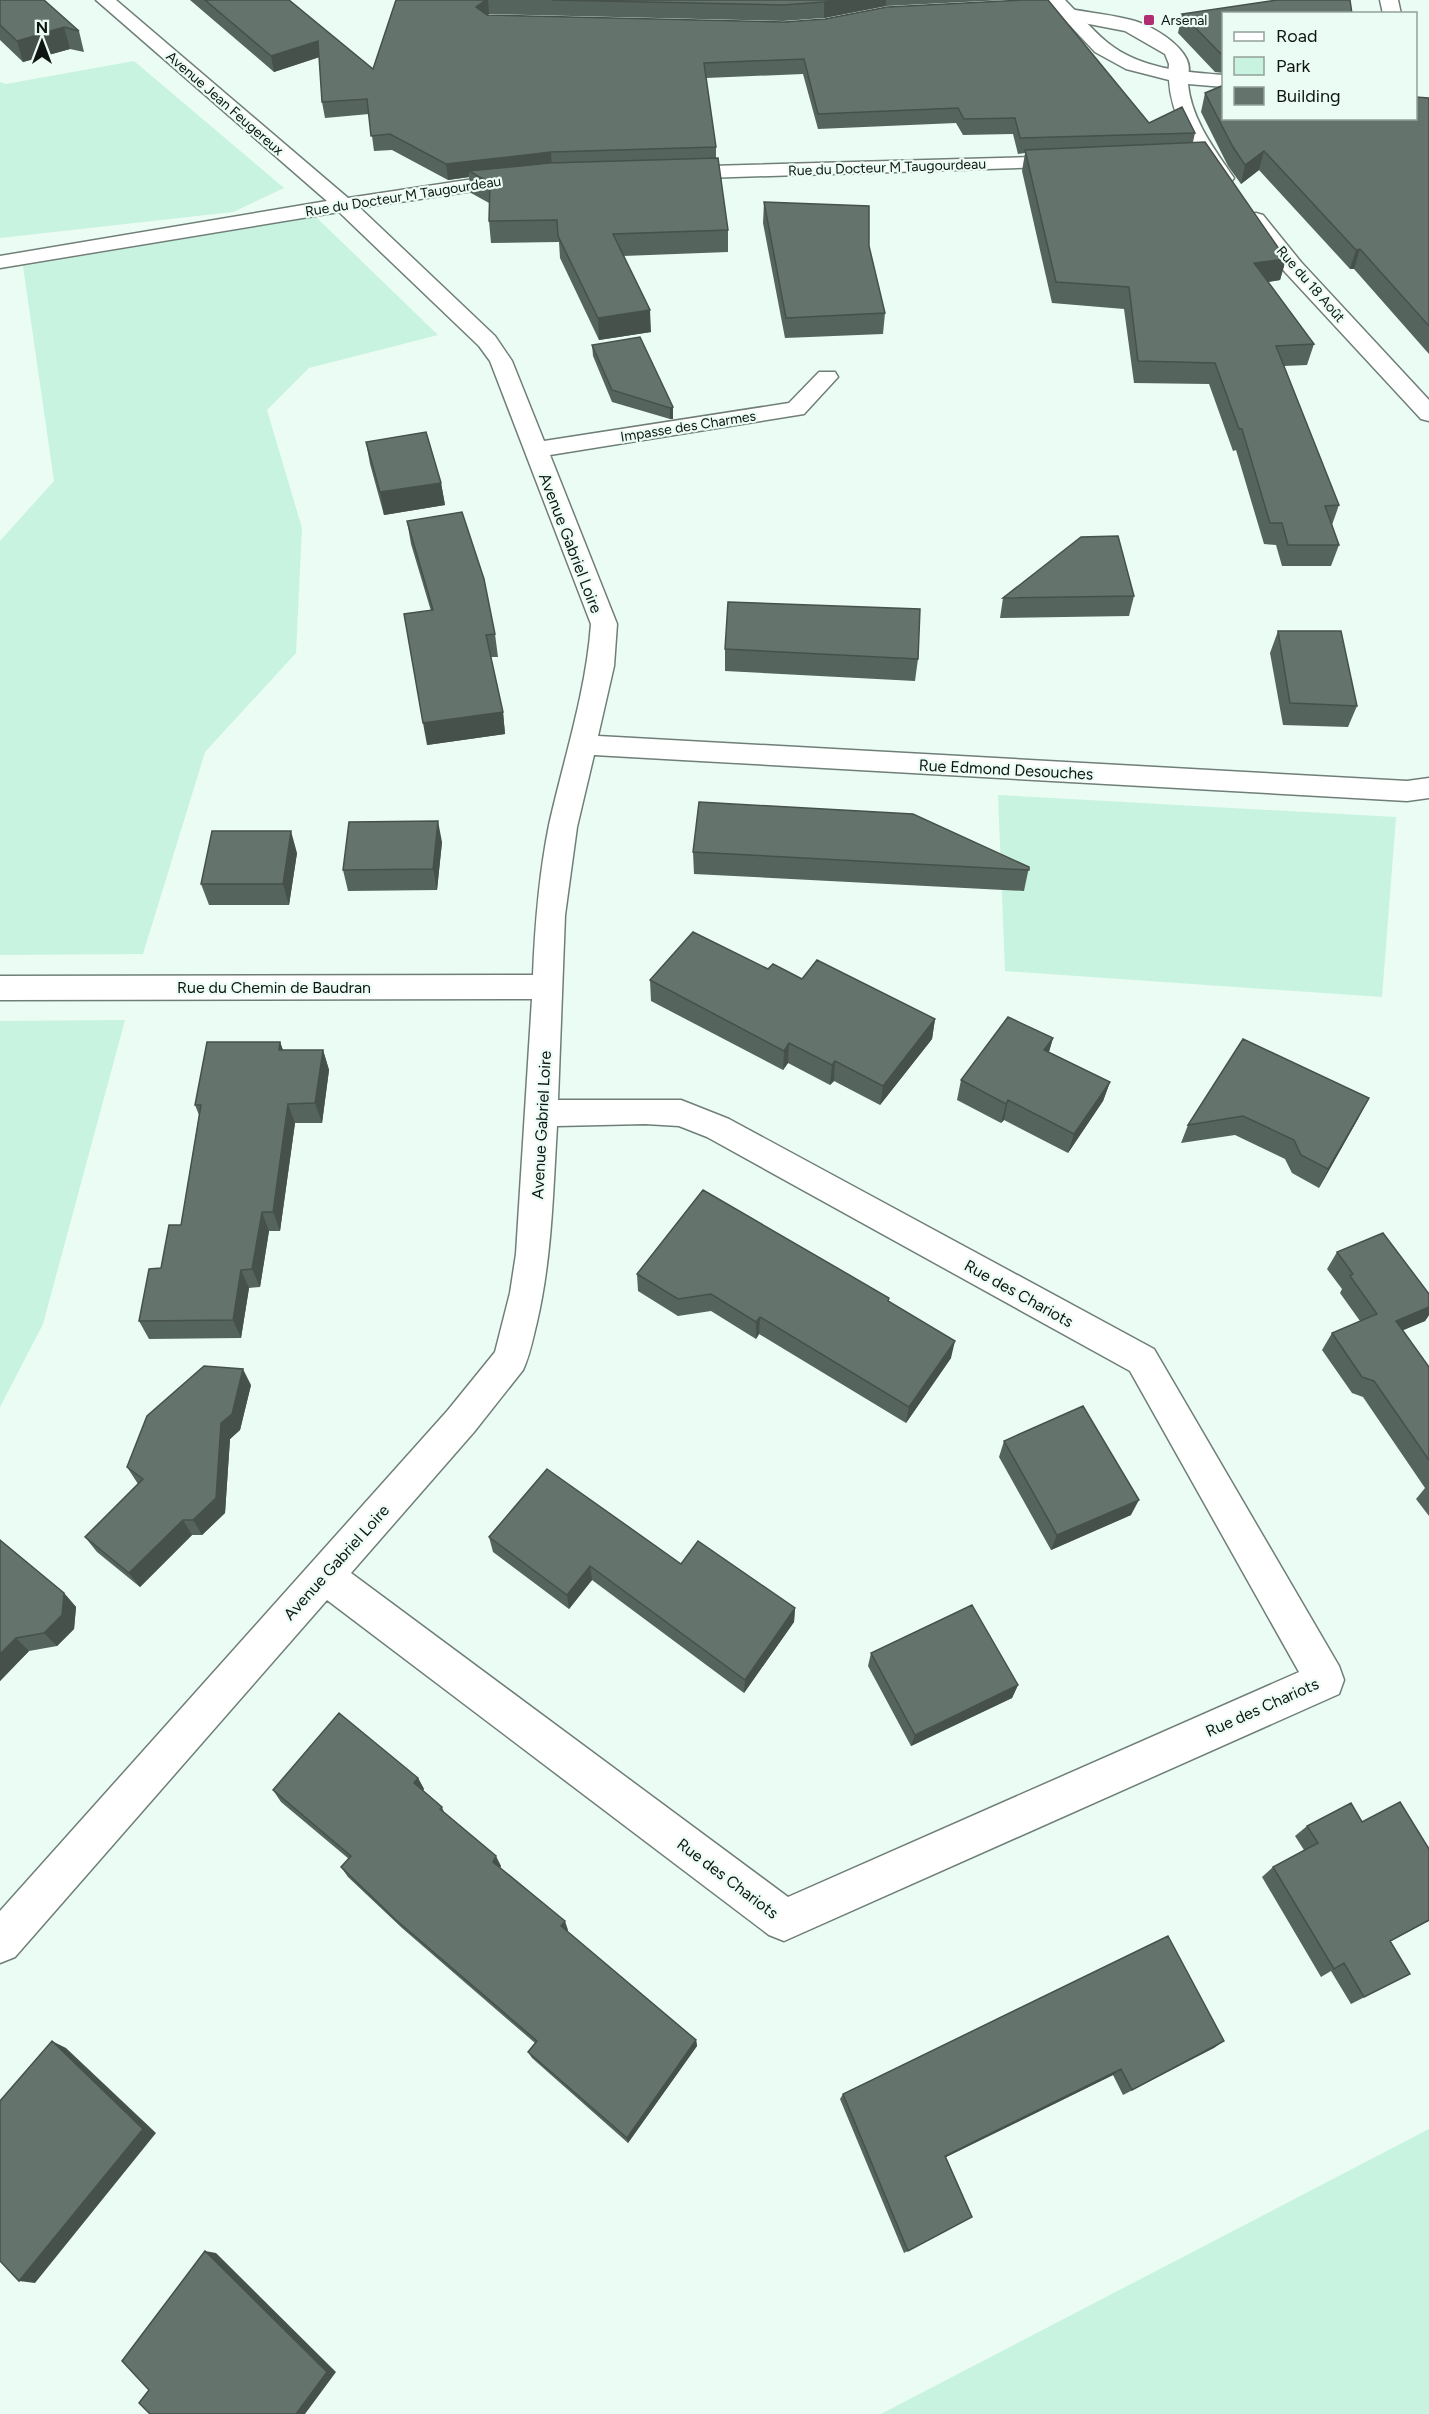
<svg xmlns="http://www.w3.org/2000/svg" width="1429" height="2414" font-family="Figtree,sans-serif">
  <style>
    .green { fill: #c8f3e0 }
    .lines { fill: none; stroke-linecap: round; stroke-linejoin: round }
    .service-casing { stroke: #6f7f78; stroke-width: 3 }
    .minor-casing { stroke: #6f7f78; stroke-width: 3 }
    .tertiary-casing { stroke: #6f7f78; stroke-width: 3 }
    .service { fill: #fff; fill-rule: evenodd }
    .minor { fill: #fff; fill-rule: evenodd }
    .tertiary { fill: #fff; fill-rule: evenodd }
    .wall { fill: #56645e }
    .shaded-wall { fill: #46514c }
    .building { fill: #64746d; stroke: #46514c; stroke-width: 1.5 }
    .poi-dot { fill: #b12c71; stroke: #eafcf3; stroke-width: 2 }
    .labels { text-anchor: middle; stroke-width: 4.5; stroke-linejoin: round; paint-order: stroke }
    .far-poi-label { font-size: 14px; fill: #0f1513; stroke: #eafcf3; text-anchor: start }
    .far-street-label { font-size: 14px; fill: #0f1513; stroke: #eafcf3 }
    .street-label { font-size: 16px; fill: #0f1513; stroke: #eafcf3 }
  </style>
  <rect width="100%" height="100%" fill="#eafcf3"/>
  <path class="green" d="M 134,61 L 284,188 L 233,212 L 0,238 L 0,82 L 6,84 Z
    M 316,217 L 438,335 L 309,368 L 267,410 L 302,528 L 296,653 L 205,752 L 143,954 L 0,955 L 0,541 L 54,481 L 23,266 Z
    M 998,795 L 1396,817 L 1382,997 L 1005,971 Z
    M 125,1020 L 43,1324 L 0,1407 L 0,1021 Z
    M 1429,2129 L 1429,2414 L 881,2414 Z"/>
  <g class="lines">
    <defs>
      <path id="service" d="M 1070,9 C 1091,13 1114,15 1135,21 C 1155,27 1203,55 1185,81 L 1171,81 L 1168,77 L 1169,64 L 1165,54 L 1125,31 L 1063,19 L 1061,15 L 1063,11 Z"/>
      <path id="minor" d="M 96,0 L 116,0 L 348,198 L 514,173 L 521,175 L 524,179 L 521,183 L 514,185 L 360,208 L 495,336 L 512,361 L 544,441 L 789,403 L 819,372 L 835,372 L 838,377 L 804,414 L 550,455 L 617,624 L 614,666 L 598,736 L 1407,781 L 1429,778 L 1429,798 L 1407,801 L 594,755 L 577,827 L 565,915 L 558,1100 L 681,1100 L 729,1119 L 1154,1349 L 1339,1666 L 1344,1680 L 1339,1694 L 784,1941 L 769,1935 L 327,1600 L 15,1957 L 0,1963 L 0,1911 L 448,1410 L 495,1352 L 510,1293 L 516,1254 L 532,999 L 0,1000 L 0,976 L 533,975 C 535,925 539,875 549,825 C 564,758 586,693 591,624 L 490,361 L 479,346 L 339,212 L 0,268 L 0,256 L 327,201 ZM 645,1124 L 679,1126 L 707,1137 L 1130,1371 L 1299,1672 L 788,1897 L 351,1573 L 474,1432 L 523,1370 C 530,1355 533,1338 537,1322 C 552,1257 553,1191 557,1126 Z
        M 1380,0 L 1398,0 L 1401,14 L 1383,14 Z
        M 1069,156 L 1076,158 L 1079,162 L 1076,166 L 674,179 L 667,177 L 664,173 L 667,169 L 674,167 Z"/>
      <path id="tertiary" d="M 1046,0 L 1065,0 C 1079,14 1093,31 1108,43 C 1140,69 1185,72 1224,75 L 1224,87 L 1188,84 C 1191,119 1215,150 1234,178 L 1231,182 L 1217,182 C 1195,152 1171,119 1169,80 L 1126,69 L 1095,52 Z
        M 1256,213 L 1263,215 L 1301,262 L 1429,400 L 1429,421 L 1421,419 L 1285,272 L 1246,219 L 1249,215 Z"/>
    </defs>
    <use href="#service" class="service-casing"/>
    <use href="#minor" class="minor-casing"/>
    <use href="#tertiary" class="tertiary-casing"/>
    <use href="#service" class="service"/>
    <use href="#minor" class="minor"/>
    <use href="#tertiary" class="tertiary"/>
  </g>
  <path class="wall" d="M 0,0 L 79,31 L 84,52 L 70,49 L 23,62 L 0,40 Z
    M 190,0 L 289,0 L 373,69 L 396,0 L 1004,0 L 886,6 L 824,18 L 783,21 L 489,14 L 488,15 L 784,22 L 1149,123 L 1195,133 L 1193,142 L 1286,259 L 1280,280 L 1268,282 L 1314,344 L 1307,365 L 1284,366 L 1339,505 L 1332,525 L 1339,545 L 1331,566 L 1282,566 L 1276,545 L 1264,544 L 1236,450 L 1233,451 L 1209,384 L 1134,383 L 1124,309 L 1052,303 L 1022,171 L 1025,153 L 1018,154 L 1013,134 L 963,135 L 956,123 L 818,129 L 803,74 L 706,78 L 716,147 L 716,158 L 728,230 L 728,252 L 623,256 L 651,332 L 599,340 L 560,258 L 559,242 L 491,243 L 489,221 L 489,203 L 471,193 L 469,177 L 448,180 L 392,150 L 374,151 L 369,114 L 325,118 L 322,102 L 319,57 L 274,72 Z
    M 1182,14 L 1224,14 L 1224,73 L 1215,72 L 1178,33 Z
    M 1205,93 L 1429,98 L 1429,354 L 1354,269 L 1350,269 L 1259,170 L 1241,184 L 1228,166 L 1201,112 Z
    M 764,202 L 869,246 L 885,313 L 883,334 L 785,338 L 763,223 Z
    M 592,345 L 673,407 L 673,419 L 670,419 L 612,402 L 593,356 Z
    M 366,442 L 441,483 L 445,505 L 384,515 L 370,464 Z
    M 407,521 L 495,634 L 498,657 L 491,657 L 503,712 L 505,734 L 427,745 L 431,611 L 411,544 Z
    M 1134,596 L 1129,616 L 1000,618 L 1003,598 Z
    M 1278,631 L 1357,706 L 1348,727 L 1283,725 L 1270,653 Z
    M 725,649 L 918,659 L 915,681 L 725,671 Z
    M 442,842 L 437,890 L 348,891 L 343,870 Z
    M 693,852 L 1029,867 L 1024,891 L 694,874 Z
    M 297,853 L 289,905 L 209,905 L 201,884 Z
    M 768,969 L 935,1019 L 932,1039 L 880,1105 L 834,1081 L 830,1085 L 788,1063 L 783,1070 L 651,1001 L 650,980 Z
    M 1053,1038 L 1049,1052 L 1110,1082 L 1103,1101 L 1068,1153 L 1004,1120 L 1001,1123 L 957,1100 L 961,1080 Z
    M 1243,1039 L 1359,1117 L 1319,1188 L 1292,1173 L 1285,1159 L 1235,1135 L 1181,1143 L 1188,1125 Z
    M 280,1042 L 283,1050 L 323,1050 L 329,1070 L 322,1123 L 295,1123 L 280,1231 L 269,1231 L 260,1287 L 249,1288 L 241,1338 L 149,1339 L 139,1321 L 161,1268 L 181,1225 L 199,1115 L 195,1105 Z
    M 1337,1252 L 1429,1307 L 1429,1315 L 1425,1321 L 1402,1330 L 1429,1367 L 1429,1516 L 1416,1499 L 1425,1488 L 1363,1397 L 1352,1393 L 1322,1350 L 1332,1333 L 1360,1321 L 1340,1293 L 1342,1289 L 1327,1269 Z
    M 637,1274 L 889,1298 L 889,1302 L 951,1358 L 906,1423 L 759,1334 L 756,1339 L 711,1311 L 678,1316 L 638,1291 Z
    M 251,1385 L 240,1430 L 230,1439 L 225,1513 L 202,1535 L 192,1535 L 140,1587 L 97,1552 L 85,1537 L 138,1484 L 127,1467 Z
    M 1004,1441 L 1131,1515 L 1051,1550 L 999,1457 Z
    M 489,1537 L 681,1564 L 795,1608 L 794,1622 L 744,1693 L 592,1580 L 569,1609 L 493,1552 Z
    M 0,1540 L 64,1593 L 76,1607 L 74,1629 L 57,1646 L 29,1651 L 0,1681 Z
    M 871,1653 L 1018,1685 L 1012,1698 L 911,1746 L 868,1666 Z
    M 418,1778 L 424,1789 L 423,1790 L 442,1807 L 444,1812 L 501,1866 L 500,1868 L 568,1930 L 567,1931 L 696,2040 L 697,2046 L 628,2143 L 532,2058 L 528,2052 L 535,2043 L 402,1928 L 348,1877 L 341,1867 L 349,1859 L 281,1802 L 273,1790 Z
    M 1307,1826 L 1391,1942 L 1396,1981 L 1351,2004 L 1331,1971 L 1321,1977 L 1262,1877 L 1273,1867 L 1304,1850 L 1295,1836 Z
    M 1224,2041 L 1123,2095 L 1113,2075 L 946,2157 L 972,2217 L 904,2253 L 840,2099 L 843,2094 Z"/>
  <path class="shaded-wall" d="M 486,0 L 488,0 L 489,14 L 478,23 L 476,7 Z
    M 837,0 L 886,0 L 886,6 L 824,18 L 824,2 Z
    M 64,27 L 70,49 L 23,62 L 17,41 Z
    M 318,41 L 320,57 L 274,72 L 271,56 Z
    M 1264,151 L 1259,170 L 1241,184 L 1245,165 Z
    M 551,152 L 552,168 L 469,171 L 469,177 L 448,180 L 446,164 Z
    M 1360,249 L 1354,269 L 1350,269 L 1356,250 Z
    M 1286,259 L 1280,280 L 1249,285 L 1254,263 Z
    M 650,310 L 651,332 L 599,340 L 598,318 Z
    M 673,407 L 673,419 L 670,419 L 670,408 Z
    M 441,483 L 445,505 L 384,515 L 380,492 Z
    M 503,712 L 505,734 L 427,745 L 423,723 Z
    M 438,821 L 442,842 L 437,890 L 433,869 Z
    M 291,831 L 297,853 L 289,905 L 283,884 Z
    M 935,1019 L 932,1039 L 880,1105 L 883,1086 Z
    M 1053,1038 L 1047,1058 L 1044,1050 Z
    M 280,1042 L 287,1062 L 279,1050 Z
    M 789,1043 L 788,1063 L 783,1070 L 784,1051 Z
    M 323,1050 L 329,1070 L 322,1123 L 315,1103 Z
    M 835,1061 L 834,1081 L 830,1085 L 832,1065 Z
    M 1110,1082 L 1103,1101 L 1068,1153 L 1074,1134 Z
    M 1369,1098 L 1359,1117 L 1319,1188 L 1328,1169 Z
    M 1008,1100 L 1004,1120 L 1001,1123 L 1006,1104 Z
    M 288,1104 L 295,1123 L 280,1231 L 273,1212 Z
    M 262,1212 L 269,1231 L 260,1287 L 252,1269 Z
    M 241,1270 L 249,1288 L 241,1338 L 233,1320 Z
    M 1429,1307 L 1429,1315 L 1425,1321 L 1385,1338 L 1396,1321 Z
    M 760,1317 L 759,1334 L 756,1339 L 756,1322 Z
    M 955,1341 L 951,1358 L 906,1423 L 909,1407 Z
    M 243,1369 L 251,1385 L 240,1430 L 230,1439 L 225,1513 L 202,1535 L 193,1520 L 221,1423 Z
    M 1139,1500 L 1131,1515 L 1051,1550 L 1057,1535 Z
    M 183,1520 L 192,1535 L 140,1587 L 129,1573 Z
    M 590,1566 L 592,1580 L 569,1609 L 567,1595 Z
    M 64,1593 L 76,1607 L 74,1629 L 57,1646 L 44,1633 Z
    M 795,1608 L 794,1622 L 744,1693 L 745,1680 Z
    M 16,1638 L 29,1651 L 0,1681 L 0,1654 Z
    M 1018,1685 L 1012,1698 L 911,1746 L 915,1735 Z
    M 418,1778 L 424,1789 L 420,1794 L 414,1783 Z
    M 496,1856 L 501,1866 L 497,1872 L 493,1862 Z
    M 1429,1920 L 1429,1921 L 1376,1949 L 1390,1941 Z
    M 565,1921 L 568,1930 L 564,1935 L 561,1926 Z
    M 696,2040 L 697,2046 L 628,2143 L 627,2138 Z
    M 52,2041 L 66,2048 L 156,2133 L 35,2283 L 19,2281 Z
    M 1224,2041 L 1214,2048 L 1123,2095 L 1132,2090 Z
    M 1121,2069 L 1113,2075 L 940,2160 L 945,2156 Z
    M 205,2251 L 216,2253 L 336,2372 L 305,2414 L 296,2414 Z"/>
  <path class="building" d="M 0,0 L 44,0 L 79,31 L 64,27 L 17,41 L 0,25 Z
    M 205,0 L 289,0 L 373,69 L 396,0 L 486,0 L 476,7 L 487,15 L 784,22 L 825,19 L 887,7 L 1023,0 L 1048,0 L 1149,123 L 1182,107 L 1195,133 L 1020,138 L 1015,118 L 964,119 L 958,108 L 818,114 L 804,59 L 704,63 L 716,147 L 551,152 L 446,164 L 390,134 L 371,136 L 367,99 L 322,102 L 318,41 L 271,56 Z
    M 552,0 L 837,0 L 824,2 L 783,5 Z
    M 1277,0 L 1350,0 L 1352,14 L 1224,14 L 1224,54 L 1220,53 L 1182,14 Z
    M 1224,85 L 1224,118 L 1416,118 L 1416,97 L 1429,98 L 1429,326 L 1360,249 L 1356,250 L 1264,151 L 1245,165 L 1233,147 L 1205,93 Z
    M 1205,142 L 1286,259 L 1254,263 L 1314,344 L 1276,346 L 1339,505 L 1325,506 L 1339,545 L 1288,545 L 1282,523 L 1270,523 L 1242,429 L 1239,429 L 1215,363 L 1138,361 L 1129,287 L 1056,282 L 1025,150 Z
    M 718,158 L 728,230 L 613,234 L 650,310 L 598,318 L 558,236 L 557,220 L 489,221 L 490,183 L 469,171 L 550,163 Z
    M 764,202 L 869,206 L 869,246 L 885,313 L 786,318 Z
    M 640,337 L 673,407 L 670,408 L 612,390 L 592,345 Z
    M 426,432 L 441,483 L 380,492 L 366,442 Z
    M 462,512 L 484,579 L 495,634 L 486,635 L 503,712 L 423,723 L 404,614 L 433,610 L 407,521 Z
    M 1118,536 L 1134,596 L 1003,598 L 1081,537 Z
    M 728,602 L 920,609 L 918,659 L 725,649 Z
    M 1278,631 L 1341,631 L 1357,706 L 1290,703 Z
    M 699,802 L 913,814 L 1029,867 L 1029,870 L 693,852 Z
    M 438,821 L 433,869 L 343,870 L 349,822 Z
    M 212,831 L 291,831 L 283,884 L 201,884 Z
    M 693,932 L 768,969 L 773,964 L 802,979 L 817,960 L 935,1019 L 883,1086 L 835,1061 L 832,1065 L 789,1043 L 784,1051 L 650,980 Z
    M 1008,1017 L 1053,1038 L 1044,1050 L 1110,1082 L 1074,1134 L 1008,1100 L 1006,1104 L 961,1080 Z
    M 1243,1039 L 1369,1098 L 1328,1169 L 1301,1155 L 1294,1140 L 1243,1116 L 1188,1125 Z
    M 207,1042 L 280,1042 L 279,1050 L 323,1050 L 315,1103 L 288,1104 L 273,1212 L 262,1212 L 252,1269 L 241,1270 L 233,1320 L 139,1321 L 149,1269 L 161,1268 L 169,1225 L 181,1225 L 201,1105 L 195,1105 Z
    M 703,1190 L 889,1298 L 888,1301 L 955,1341 L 909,1407 L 760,1317 L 756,1322 L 711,1294 L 678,1299 L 637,1274 Z
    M 1383,1233 L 1429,1294 L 1429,1307 L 1396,1321 L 1429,1367 L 1429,1460 L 1374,1381 L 1362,1377 L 1332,1333 L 1377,1314 L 1350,1276 L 1353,1274 L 1337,1252 Z
    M 204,1366 L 243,1369 L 232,1414 L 221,1423 L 216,1498 L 193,1520 L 183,1520 L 129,1573 L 85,1537 L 143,1479 L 127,1467 L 147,1416 Z
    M 1083,1406 L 1139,1500 L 1057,1535 L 1004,1441 Z
    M 547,1469 L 681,1564 L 698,1541 L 795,1608 L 745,1680 L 590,1566 L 567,1595 L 489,1537 Z
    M 0,1540 L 64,1593 L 62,1615 L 44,1633 L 16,1638 L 0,1654 Z
    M 972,1605 L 1018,1685 L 915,1735 L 871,1653 Z
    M 339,1713 L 418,1778 L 414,1783 L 442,1807 L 440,1809 L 496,1856 L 493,1862 L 565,1921 L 561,1926 L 696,2040 L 627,2138 L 528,2052 L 537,2041 L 396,1920 L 341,1867 L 351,1856 L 273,1790 Z
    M 1400,1802 L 1429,1849 L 1429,1920 L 1390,1941 L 1410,1974 L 1364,1997 L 1344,1963 L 1334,1969 L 1273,1867 L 1318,1843 L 1307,1826 L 1351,1803 L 1362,1822 Z
    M 1168,1936 L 1224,2041 L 1132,2090 L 1121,2069 L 945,2156 L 972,2217 L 908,2251 L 843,2094 Z
    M 52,2041 L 143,2129 L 19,2281 L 0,2261 L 0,2101 Z
    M 205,2251 L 327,2372 L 296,2414 L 150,2414 L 139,2403 L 149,2390 L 122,2361 Z"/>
  <rect class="poi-dot" x="1143" y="14" width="12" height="12" rx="3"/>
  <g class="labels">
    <g class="far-poi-label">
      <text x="1161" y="25">Arsenal</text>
    </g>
    <g class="far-street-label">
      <text transform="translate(225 103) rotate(41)" y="5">Avenue Jean Feugereux</text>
      <text transform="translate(887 167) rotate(-2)" y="5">Rue du Docteur M Taugourdeau</text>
      <text transform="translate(403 196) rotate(-9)" y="5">Rue du Docteur M Taugourdeau</text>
      <text transform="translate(1311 284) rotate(49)" y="5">Rue du 18 Août</text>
      <text transform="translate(688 426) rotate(-9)" y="5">Impasse des Charmes</text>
    </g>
    <g class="street-label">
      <text transform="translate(571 543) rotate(69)" y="6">Avenue Gabriel Loire</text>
      <text transform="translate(1006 769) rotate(3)" y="6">Rue Edmond Desouches</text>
      <text x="274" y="993">Rue du Chemin de Baudran</text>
      <text transform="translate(541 1125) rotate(-87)" y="6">Avenue Gabriel Loire</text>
      <text transform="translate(1019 1293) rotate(29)" y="6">Rue des Chariots</text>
      <text transform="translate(336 1562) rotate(-48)" y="6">Avenue Gabriel Loire</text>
      <text transform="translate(1262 1707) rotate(-24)" y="6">Rue des Chariots</text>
      <text transform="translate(728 1878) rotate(37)" y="6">Rue des Chariots</text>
    </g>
  </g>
  <rect x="1222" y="12" width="195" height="108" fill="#eafcf3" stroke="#92a099" stroke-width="1.5"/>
  <rect x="1234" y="32" width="30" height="9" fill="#ffffff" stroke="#92a099" stroke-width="1.5"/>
  <text x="1276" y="42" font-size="18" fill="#0f1513">Road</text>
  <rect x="1234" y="57" width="30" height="18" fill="#c8f3e0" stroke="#92a099" stroke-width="1.5"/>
  <text x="1276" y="72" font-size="18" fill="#0f1513">Park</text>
  <rect x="1234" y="87" width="30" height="18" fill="#64746d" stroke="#92a099" stroke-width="1.5"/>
  <text x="1276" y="102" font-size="18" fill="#0f1513">Building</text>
  <g transform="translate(42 42)" stroke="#eafcf3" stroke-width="4.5" paint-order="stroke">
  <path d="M0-4.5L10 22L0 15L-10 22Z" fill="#0f1513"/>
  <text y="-9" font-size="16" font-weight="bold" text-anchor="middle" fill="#0f1513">N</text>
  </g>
</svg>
